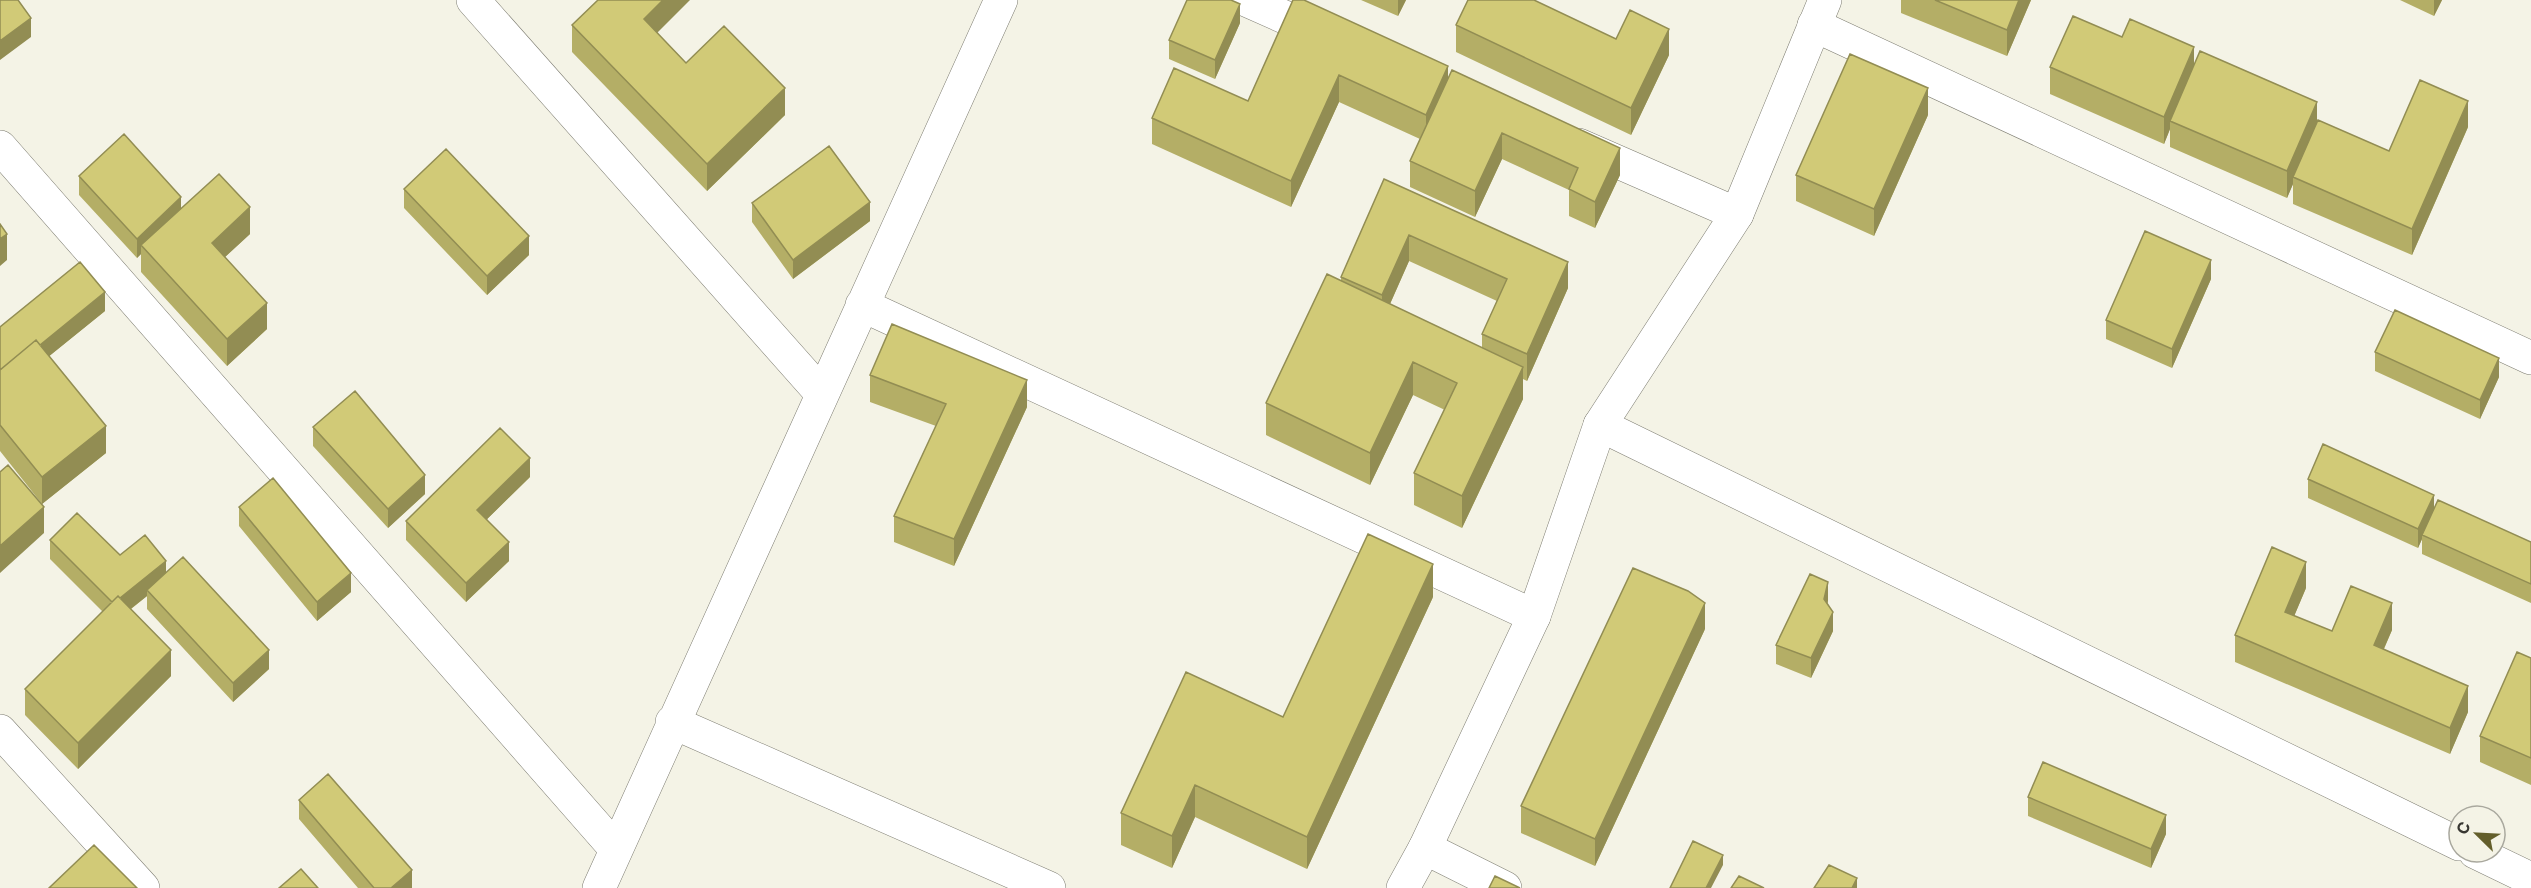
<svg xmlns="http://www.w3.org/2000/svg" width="2531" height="888" font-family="Inter,sans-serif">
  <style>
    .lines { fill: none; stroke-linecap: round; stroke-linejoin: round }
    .street-casing { stroke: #7e7d72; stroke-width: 34 }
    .secondary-casing { stroke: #7e7d72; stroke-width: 34 }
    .street { stroke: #fff; stroke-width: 33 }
    .secondary { stroke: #fff; stroke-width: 33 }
    .wall { fill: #b4ae66; fill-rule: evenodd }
    .shaded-wall { fill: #928d53 }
    .building { fill: #d1ca77; stroke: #928d53; stroke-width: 1.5 }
  </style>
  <rect width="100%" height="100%" fill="#f4f3e6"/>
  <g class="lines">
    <defs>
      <path id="street" d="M 473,0 L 822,394
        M 1246,0 L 1325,35
        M 1814,25 L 2531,358
        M 1579,145 L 1737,214
        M 0,147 L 615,848
        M 862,305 L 1534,616
        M 1600,425 L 2459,844
        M 672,722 L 1049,888
        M 0,731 L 143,888
        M 1425,848 L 1505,888
        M 2475,852 L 2531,879
        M 599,888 L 1001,0"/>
      <path id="secondary" d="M 1403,888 L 1425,848 L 1534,616 L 1600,425 L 1737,214 L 1825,0"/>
    </defs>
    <use href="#street" class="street-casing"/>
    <use href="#secondary" class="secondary-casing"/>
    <use href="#street" class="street"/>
    <use href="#secondary" class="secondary"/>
  </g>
  <path class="wall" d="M 1293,0 L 1448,78 L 1620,175 L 1595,228 L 1569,216 L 1569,190 L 1502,159 L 1475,217 L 1410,187 L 1410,161 L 1420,139 L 1339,102 L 1291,207 L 1152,144 L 1152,118 L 1248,101 Z
    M 1361,0 L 1406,0 L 1398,16 Z
    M 1901,0 L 2031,0 L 2007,56 L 1901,13 Z
    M 2400,0 L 2442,0 L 2434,16 Z
    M 1240,23 L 1215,79 L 1169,59 L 1169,40 Z
    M 572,25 L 657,33 L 686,63 L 785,115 L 707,191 L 572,52 Z
    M 1456,25 L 1616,39 L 1669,55 L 1631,135 L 1456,52 Z
    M 2122,37 L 2194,65 L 2317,123 L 2389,151 L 2468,127 L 2412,255 L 2293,204 L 2293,184 L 2287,198 L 2170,147 L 2170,129 L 2164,144 L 2050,94 L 2050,67 Z
    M 1928,115 L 1874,236 L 1796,201 L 1796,175 Z
    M 79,176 L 181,208 L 250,234 L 225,257 L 267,329 L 227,366 L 141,272 L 141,254 L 137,258 L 79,195 Z
    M 1384,179 L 1568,288 L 1527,381 L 1523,379 L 1523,399 L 1462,528 L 1414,505 L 1414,473 L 1445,410 L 1413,395 L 1370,485 L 1266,435 L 1266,403 L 1341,281 L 1341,277 ZM 1409,261 L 1497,301 L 1482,334 L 1482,348 L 1390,304 Z
    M 404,189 L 529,255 L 487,295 L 404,208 Z
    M 752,203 L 870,221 L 793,279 L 752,222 Z
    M 2211,279 L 2172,368 L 2106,339 L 2106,320 Z
    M 105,311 L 49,356 L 106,453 L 42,504 L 0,451 L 0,327 Z
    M 2375,352 L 2499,377 L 2480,419 L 2375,371 Z
    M 870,375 L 1027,407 L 954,566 L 894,542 L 894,516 L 936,426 L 870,402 Z
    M 313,427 L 425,494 L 388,528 L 313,446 Z
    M 530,477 L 487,519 L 509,561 L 466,602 L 406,540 L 406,521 Z
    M 2308,479 L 2434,509 L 2531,542 L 2531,603 L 2422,554 L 2422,539 L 2418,548 L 2308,498 Z
    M 239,507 L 351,592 L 317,621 L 239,526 Z
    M 50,540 L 120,555 L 166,572 L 269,669 L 233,702 L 147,609 L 147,596 L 131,609 L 171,676 L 78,769 L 25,715 L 25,689 L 103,612 L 50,559 Z
    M 2306,588 L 2294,616 L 2332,631 L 2392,630 L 2384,649 L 2468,712 L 2450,754 L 2235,662 L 2235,635 Z
    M 1433,597 L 1307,869 L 1195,817 L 1172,868 L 1121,845 L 1121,813 L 1283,717 Z
    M 1828,601 L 1827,604 L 1833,631 L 1811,678 L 1776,664 L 1776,645 Z
    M 1705,629 L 1595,866 L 1521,833 L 1521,806 Z
    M 2531,658 L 2531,785 L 2480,762 L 2480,736 Z
    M 2028,797 L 2166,834 L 2151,868 L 2028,816 Z
    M 299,800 L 412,888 L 358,888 L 299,819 Z"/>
  <path class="shaded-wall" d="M 663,0 L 690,0 L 644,46 L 644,19 Z
    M 1398,0 L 1406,0 L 1398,16 Z
    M 2019,0 L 2031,0 L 2007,56 L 2007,30 Z
    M 2434,0 L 2442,0 L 2434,16 Z
    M 1240,4 L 1240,23 L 1215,79 L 1215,60 Z
    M 31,18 L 31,37 L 0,60 L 0,41 Z
    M 1669,29 L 1669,55 L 1631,135 L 1631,108 Z
    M 2194,47 L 2194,74 L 2170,121 L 2170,129 L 2164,144 L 2164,117 Z
    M 1448,66 L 1448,92 L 1426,142 L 1426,115 Z
    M 1339,75 L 1339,102 L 1291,207 L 1291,181 Z
    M 785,88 L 785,115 L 707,191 L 707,164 Z
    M 1928,88 L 1928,115 L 1874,236 L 1874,209 Z
    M 2468,101 L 2468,127 L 2412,255 L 2412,229 Z
    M 2317,102 L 2317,129 L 2293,177 L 2293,184 L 2287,198 L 2287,171 Z
    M 1502,133 L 1502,159 L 1475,217 L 1475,191 Z
    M 1620,148 L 1620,175 L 1595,228 L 1595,202 Z
    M 181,197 L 181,216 L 141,245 L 141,254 L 137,258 L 137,239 Z
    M 870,202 L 870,221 L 793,279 L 793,260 Z
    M 250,207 L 250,234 L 212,269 L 212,243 Z
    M 7,234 L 7,260 L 0,266 L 0,239 Z
    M 1409,235 L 1409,261 L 1382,322 L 1382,295 Z
    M 529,236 L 529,255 L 487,295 L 487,276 Z
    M 2211,260 L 2211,279 L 2172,368 L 2172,349 Z
    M 1568,262 L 1568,288 L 1527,381 L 1527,354 Z
    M 105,292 L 105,311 L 0,396 L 0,377 Z
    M 267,303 L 267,329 L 227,366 L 227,339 Z
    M 2499,358 L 2499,377 L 2480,419 L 2480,400 Z
    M 1413,362 L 1413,395 L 1370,485 L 1370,453 Z
    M 1523,367 L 1523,399 L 1462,528 L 1462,496 Z
    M 1027,380 L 1027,407 L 954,566 L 954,539 Z
    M 106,426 L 106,453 L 42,504 L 42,477 Z
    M 530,458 L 530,477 L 477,529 L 477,510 Z
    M 425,475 L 425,494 L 388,528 L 388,509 Z
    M 2434,495 L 2434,514 L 2422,535 L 2422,539 L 2418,548 L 2418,529 Z
    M 44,507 L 44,533 L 0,573 L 0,546 Z
    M 509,542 L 509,561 L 466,602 L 466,583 Z
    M 166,561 L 166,580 L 147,590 L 147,596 L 114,622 L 114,603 Z
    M 2306,562 L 2306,588 L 2285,638 L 2285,612 Z
    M 1433,564 L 1433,597 L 1307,869 L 1307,837 Z
    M 351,573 L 351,592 L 317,621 L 317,602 Z
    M 1828,582 L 1828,601 L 1824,618 L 1824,599 Z
    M 1705,603 L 1705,629 L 1595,866 L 1595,839 Z
    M 2392,603 L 2392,630 L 2374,671 L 2374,645 Z
    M 1833,612 L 1833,631 L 1811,678 L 1811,658 Z
    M 171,650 L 171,676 L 78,769 L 78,743 Z
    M 269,650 L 269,669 L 233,702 L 233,683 Z
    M 2468,686 L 2468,712 L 2450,754 L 2450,728 Z
    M 1195,785 L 1195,817 L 1172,868 L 1172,836 Z
    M 2166,815 L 2166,834 L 2151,868 L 2151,849 Z
    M 1723,855 L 1723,865 L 1711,888 L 1706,888 Z
    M 412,870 L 412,888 L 391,888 Z
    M 1857,878 L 1857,888 L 1852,888 Z"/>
  <path class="building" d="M 0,0 L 18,0 L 31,18 L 0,41 Z
    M 598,0 L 663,0 L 644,19 L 686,63 L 724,26 L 785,88 L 707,164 L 572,25 Z
    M 1187,0 L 1231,0 L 1240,4 L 1215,60 L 1169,40 Z
    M 1293,0 L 1304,0 L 1448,66 L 1426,115 L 1339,75 L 1291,181 L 1152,118 L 1174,68 L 1248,101 Z
    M 1468,0 L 1534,0 L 1616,39 L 1630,10 L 1669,29 L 1631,108 L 1456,25 Z
    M 1935,0 L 2019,0 L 2007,30 Z
    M 2073,16 L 2122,37 L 2130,19 L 2194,47 L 2164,117 L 2050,67 Z
    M 2200,51 L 2317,102 L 2287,171 L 2170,121 Z
    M 1850,54 L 1928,88 L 1874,209 L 1796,175 Z
    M 1452,70 L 1620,148 L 1595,202 L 1569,189 L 1578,168 L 1502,133 L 1475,191 L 1410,161 Z
    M 2420,80 L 2468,101 L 2412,229 L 2293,177 L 2318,120 L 2389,151 Z
    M 124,134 L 181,197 L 137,239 L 79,176 Z
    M 829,146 L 870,202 L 793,260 L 752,203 Z
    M 446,149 L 529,236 L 487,276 L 404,189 Z
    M 219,174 L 250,207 L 212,243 L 267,303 L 227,339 L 141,245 Z
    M 1384,179 L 1568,262 L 1527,354 L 1482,334 L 1507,279 L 1409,235 L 1382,295 L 1341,277 Z
    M 0,224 L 7,234 L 0,239 Z
    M 2145,231 L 2211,260 L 2172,349 L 2106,320 Z
    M 80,262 L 105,292 L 40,345 L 36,340 L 0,370 L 0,327 Z
    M 1327,274 L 1523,367 L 1462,496 L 1414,473 L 1457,383 L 1413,362 L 1370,453 L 1266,403 Z
    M 2395,310 L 2499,358 L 2480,400 L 2375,352 Z
    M 892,324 L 1027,380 L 954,539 L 894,516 L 946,404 L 870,375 Z
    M 36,340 L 106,426 L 42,477 L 0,425 L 0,370 Z
    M 355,391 L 425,475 L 388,509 L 313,427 Z
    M 500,428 L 530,458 L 477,510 L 509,542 L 466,583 L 406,521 Z
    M 2323,444 L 2434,495 L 2418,529 L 2308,479 Z
    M 8,465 L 44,507 L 0,546 L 0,472 Z
    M 273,478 L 351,573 L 317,602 L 239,507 Z
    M 2438,500 L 2531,542 L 2531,584 L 2422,535 Z
    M 77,513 L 120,555 L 145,535 L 166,561 L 120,598 L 118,596 L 112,602 L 50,540 Z
    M 1368,534 L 1433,564 L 1307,837 L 1195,785 L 1172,836 L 1121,813 L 1186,672 L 1283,717 Z
    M 2272,547 L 2306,562 L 2285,612 L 2332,631 L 2351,586 L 2392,603 L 2374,645 L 2468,686 L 2450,728 L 2235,635 Z
    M 183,557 L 269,650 L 233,683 L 147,590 Z
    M 1633,568 L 1688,591 L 1705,603 L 1595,839 L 1521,806 Z
    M 1810,574 L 1828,582 L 1824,599 L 1833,612 L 1811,658 L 1776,645 Z
    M 118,596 L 171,650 L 78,743 L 25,689 Z
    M 2517,652 L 2531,658 L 2531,758 L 2480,736 Z
    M 2043,762 L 2166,815 L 2151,849 L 2028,797 Z
    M 328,774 L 412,870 L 391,888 L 374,888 L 299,800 Z
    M 1693,841 L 1723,855 L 1706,888 L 1670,888 Z
    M 94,845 L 137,888 L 49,888 Z
    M 1829,865 L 1857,878 L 1852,888 L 1814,888 Z
    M 301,869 L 318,888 L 279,888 Z
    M 1495,876 L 1520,888 L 1489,888 Z
    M 1739,876 L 1764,888 L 1731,888 Z"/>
  <g transform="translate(2477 834) rotate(294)"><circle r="28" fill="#f4f3e6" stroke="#a9a89e" stroke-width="1.5"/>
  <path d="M0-4.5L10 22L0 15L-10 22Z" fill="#635e2b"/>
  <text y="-9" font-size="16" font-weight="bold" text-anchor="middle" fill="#383732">С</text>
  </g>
</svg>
